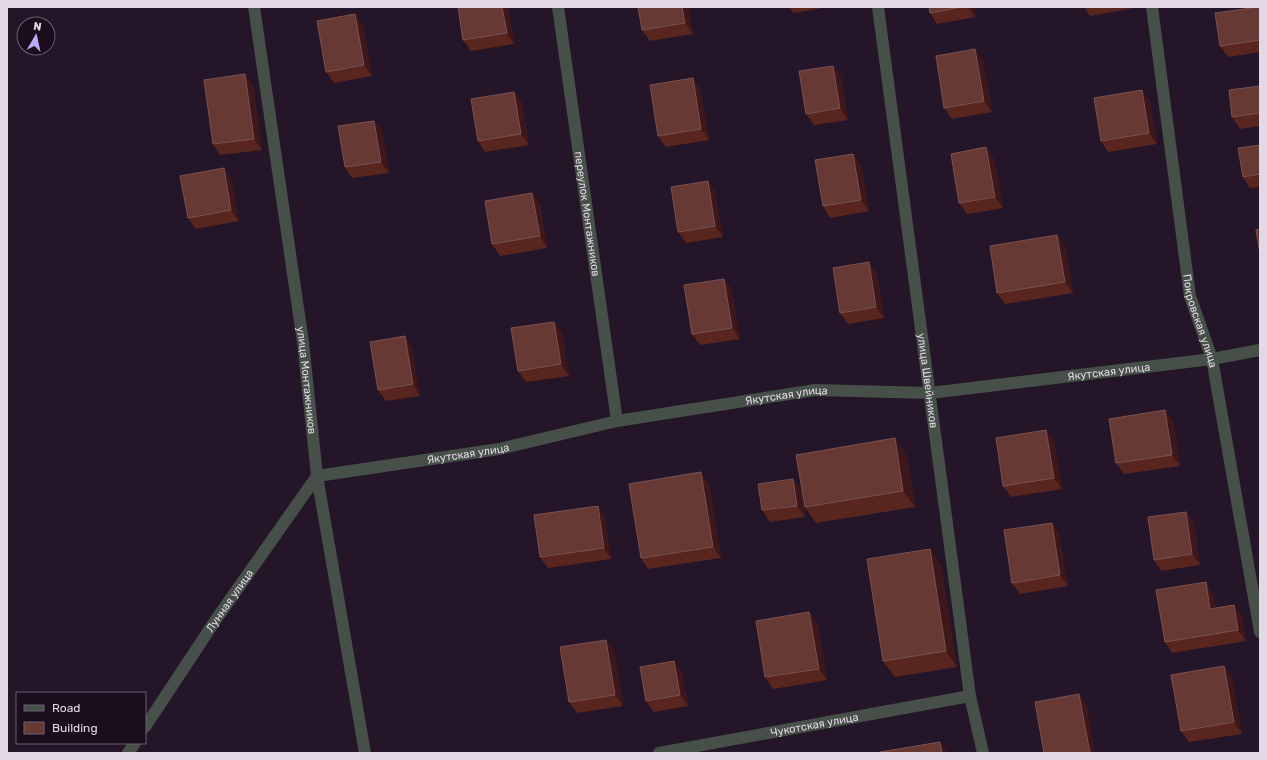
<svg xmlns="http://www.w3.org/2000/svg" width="1267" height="760" font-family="Rubik,sans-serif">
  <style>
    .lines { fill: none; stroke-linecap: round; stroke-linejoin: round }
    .street { stroke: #465048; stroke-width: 12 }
    .wall { fill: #58261f }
    .shaded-wall { fill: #3d171a }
    .building { fill: #663934; stroke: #7a5250 }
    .labels { text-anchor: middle; stroke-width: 3; stroke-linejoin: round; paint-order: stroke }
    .street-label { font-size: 11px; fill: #e3d8e5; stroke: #1b0c1e }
  </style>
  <rect width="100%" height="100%" fill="#241528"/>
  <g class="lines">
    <g class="street">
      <path id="s1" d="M 254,7 L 303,342 L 317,476 L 365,753"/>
      <path id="s2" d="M 558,7 L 617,421"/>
      <path id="s3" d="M 878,7 L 970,696 L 983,753"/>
      <path id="s4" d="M 1152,7 L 1190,296 L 1212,359 L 1260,632"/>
      <path id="s5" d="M 145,727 L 217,618 L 317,476 L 499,449 L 617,421 L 815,390 L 930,393 L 1212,359 L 1260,350"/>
      <path d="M 128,753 L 135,743"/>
      <path id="s6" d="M 659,753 L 970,696"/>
    </g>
  </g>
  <path class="wall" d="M 458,7 L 508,7 L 514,44 L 471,51 L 463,40 Z
    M 638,7 L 688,7 L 693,34 L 650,41 L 642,30 Z
    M 789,7 L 829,7 L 793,13 Z
    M 929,7 L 974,7 L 975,17 L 937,24 L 930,13 Z
    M 1084,7 L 1133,7 L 1134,8 L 1090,16 Z
    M 1260,7 L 1260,52 L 1228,57 L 1220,46 Z
    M 355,14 L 363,25 L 372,76 L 334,83 L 326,72 Z
    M 983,60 L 992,112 L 952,119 L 944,108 Z
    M 833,66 L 841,77 L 848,120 L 814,125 L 806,114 Z
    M 253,86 L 262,150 L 220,155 L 213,144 Z
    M 1260,86 L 1260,126 L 1240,129 L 1232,117 Z
    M 700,89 L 709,140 L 666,147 L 658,136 Z
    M 514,92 L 522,103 L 529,145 L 485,152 L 478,141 Z
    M 1150,101 L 1157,144 L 1108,152 L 1101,141 Z
    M 374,121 L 382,132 L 389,173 L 352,178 L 345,167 Z
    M 1260,145 L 1260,187 L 1250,188 L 1243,177 Z
    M 986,147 L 994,159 L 1003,208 L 967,214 L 959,203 Z
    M 853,154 L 861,165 L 869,211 L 830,218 L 823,206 Z
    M 224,168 L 232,180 L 239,221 L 196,229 L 188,218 Z
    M 708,181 L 715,192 L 723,237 L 686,243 L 678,232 Z
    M 532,193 L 540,204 L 547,248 L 500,256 L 492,244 Z
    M 1057,235 L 1065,246 L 1073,293 L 1005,304 L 997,293 Z
    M 877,273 L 884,318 L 848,324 L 840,313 Z
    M 724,279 L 732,290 L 740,339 L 700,345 L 692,334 Z
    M 554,322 L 562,333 L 569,376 L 526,382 L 518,371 Z
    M 412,347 L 420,396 L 386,401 L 378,390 Z
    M 1173,421 L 1180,466 L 1124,474 L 1116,463 Z
    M 1054,441 L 1062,489 L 1011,497 L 1003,486 Z
    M 906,454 L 915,507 L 816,523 L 805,507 Z
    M 793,479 L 801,490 L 805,517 L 770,522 L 762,510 Z
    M 709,484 L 721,558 L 648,569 L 641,558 Z
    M 598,506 L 605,517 L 611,559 L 548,568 L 540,557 Z
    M 1186,512 L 1194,523 L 1200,565 L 1161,571 L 1154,560 Z
    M 1052,523 L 1059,534 L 1068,586 L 1020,594 L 1012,583 Z
    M 930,549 L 941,565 L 957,667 L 895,677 L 883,661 Z
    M 1213,593 L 1216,608 L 1242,616 L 1246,641 L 1172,653 L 1165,642 Z
    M 809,612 L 817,623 L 827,680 L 773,689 L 765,677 Z
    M 614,651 L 623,706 L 577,713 L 569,702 Z
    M 1224,666 L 1232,677 L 1242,734 L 1189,742 L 1181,731 Z
    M 682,673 L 688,706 L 654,712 L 646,701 Z"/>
  <path class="shaded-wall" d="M 502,7 L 508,7 L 514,44 L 507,33 Z
    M 682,7 L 688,7 L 693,34 L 685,23 Z
    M 968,7 L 974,7 L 975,17 Z
    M 355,14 L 363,25 L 372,76 L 364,65 Z
    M 975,49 L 983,60 L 992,112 L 984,101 Z
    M 833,66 L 841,77 L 848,120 L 840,108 Z
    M 245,74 L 253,86 L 262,150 L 254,139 Z
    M 693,78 L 700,89 L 709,140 L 701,129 Z
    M 1142,90 L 1150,101 L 1157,144 L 1149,133 Z
    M 514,92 L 522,103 L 529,145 L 521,134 Z
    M 374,121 L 382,132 L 389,173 L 381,162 Z
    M 986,147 L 994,159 L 1003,208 L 995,197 Z
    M 853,154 L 861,165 L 869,211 L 861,200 Z
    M 224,168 L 232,180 L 239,221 L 231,210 Z
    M 708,181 L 715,192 L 723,237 L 715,226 Z
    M 532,193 L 540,204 L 547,248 L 540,236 Z
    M 1057,235 L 1065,246 L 1073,293 L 1065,282 Z
    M 869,262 L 877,273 L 884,318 L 876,307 Z
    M 724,279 L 732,290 L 740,339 L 732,328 Z
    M 554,322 L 562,333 L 569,376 L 561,364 Z
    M 405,336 L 412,347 L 420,396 L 413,384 Z
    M 1165,410 L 1173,421 L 1180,466 L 1172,455 Z
    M 1046,430 L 1054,441 L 1062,489 L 1054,478 Z
    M 895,438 L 906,454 L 915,507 L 903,491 Z
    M 701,472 L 709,484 L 721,558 L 713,547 Z
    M 793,479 L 801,490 L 805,517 L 797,506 Z
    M 598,506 L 605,517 L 611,559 L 604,548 Z
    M 1186,512 L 1194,523 L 1200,565 L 1192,554 Z
    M 1052,523 L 1059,534 L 1068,586 L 1060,575 Z
    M 930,549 L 941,565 L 957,667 L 946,651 Z
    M 1206,582 L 1213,593 L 1218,620 L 1210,609 Z
    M 1234,605 L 1242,616 L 1246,641 L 1238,630 Z
    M 809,612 L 817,623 L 827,680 L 819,669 Z
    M 606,640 L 614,651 L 623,706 L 615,695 Z
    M 674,661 L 682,673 L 688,706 L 680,695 Z
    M 1224,666 L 1232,677 L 1242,734 L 1234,722 Z
    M 1079,694 L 1087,705 L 1095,753 L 1090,753 Z
    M 940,742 L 948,753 L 942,753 Z"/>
  <path class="building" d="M 458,7 L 502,7 L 507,33 L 463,40 Z
    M 638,7 L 682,7 L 685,23 L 642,30 Z
    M 929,7 L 962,7 L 930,13 Z
    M 1258,7 L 1260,7 L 1260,40 L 1220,46 L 1215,13 Z
    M 355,14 L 364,65 L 326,72 L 317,21 Z
    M 975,49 L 984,101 L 944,108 L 936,56 Z
    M 833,66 L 840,108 L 806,114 L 799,71 Z
    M 245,74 L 254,139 L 213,144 L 204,80 Z
    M 693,78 L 701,129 L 658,136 L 650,85 Z
    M 1260,86 L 1260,113 L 1232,117 L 1229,90 Z
    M 1142,90 L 1149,133 L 1101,141 L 1094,98 Z
    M 514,92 L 521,134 L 478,141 L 471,99 Z
    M 374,121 L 381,162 L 345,167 L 338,126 Z
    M 1260,145 L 1260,174 L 1243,177 L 1238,148 Z
    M 986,147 L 995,197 L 959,203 L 951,154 Z
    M 853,154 L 861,200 L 823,206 L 815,160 Z
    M 224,168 L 231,210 L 188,218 L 180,176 Z
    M 708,181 L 715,226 L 678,232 L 671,187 Z
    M 532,193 L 540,236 L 492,244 L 485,201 Z
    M 1260,229 L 1260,254 L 1256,230 Z
    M 1057,235 L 1065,282 L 997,293 L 990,246 Z
    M 869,262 L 876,307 L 840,313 L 833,268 Z
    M 724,279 L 732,328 L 692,334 L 684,285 Z
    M 554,322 L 561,364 L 518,371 L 511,328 Z
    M 405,336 L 413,384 L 378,390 L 370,342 Z
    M 1165,410 L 1172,455 L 1116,463 L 1109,419 Z
    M 1046,430 L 1054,478 L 1003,486 L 996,438 Z
    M 895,438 L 903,491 L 805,507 L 796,455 Z
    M 701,472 L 713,547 L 641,558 L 629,484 Z
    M 793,479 L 797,506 L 762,510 L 758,484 Z
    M 598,506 L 604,548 L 540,557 L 534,515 Z
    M 1186,512 L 1192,554 L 1154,560 L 1148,517 Z
    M 1052,523 L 1060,575 L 1012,583 L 1004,530 Z
    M 930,549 L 946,651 L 883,661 L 867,559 Z
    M 1206,582 L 1210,609 L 1234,605 L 1238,630 L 1165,642 L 1156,590 Z
    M 809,612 L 819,669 L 765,677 L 756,621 Z
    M 606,640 L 615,695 L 569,702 L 560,647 Z
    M 674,661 L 680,695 L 646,701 L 640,667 Z
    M 1224,666 L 1234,722 L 1181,731 L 1171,675 Z
    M 1079,694 L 1090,753 L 1044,753 L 1035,702 Z
    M 940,742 L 942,753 L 880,753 L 880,752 Z"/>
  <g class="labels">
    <g class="street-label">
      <text dy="4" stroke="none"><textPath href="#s2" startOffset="209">переулок Монтажников</textPath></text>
      <text dy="4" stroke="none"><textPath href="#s4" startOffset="318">Покровская улица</textPath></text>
      <text dy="4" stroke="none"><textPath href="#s5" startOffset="1105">Якутская улица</textPath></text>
      <text dy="4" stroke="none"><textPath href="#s1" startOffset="377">улица Монтажников</textPath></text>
      <text dy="4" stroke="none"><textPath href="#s3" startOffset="377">улица Швейников</textPath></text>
      <text dy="4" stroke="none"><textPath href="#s5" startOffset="781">Якутская улица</textPath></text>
      <text dy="4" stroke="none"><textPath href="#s5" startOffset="457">Якутская улица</textPath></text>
      <text dy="4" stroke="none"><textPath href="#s5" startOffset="152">Лунная улица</textPath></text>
      <text dy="4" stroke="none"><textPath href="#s6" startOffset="158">Чукотская улица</textPath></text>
    </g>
  </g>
  <rect width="1267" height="760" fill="none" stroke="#e3d8e5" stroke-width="16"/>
  <rect x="16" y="692" width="130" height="52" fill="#1b0c1e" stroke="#6b5e6e"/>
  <rect x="24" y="705" width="20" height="6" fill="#465048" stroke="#6b5e6e"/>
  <text x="52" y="712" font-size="12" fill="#e3d8e5">Road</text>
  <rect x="24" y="722" width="20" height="12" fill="#663934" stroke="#6b5e6e"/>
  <text x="52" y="732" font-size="12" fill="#e3d8e5">Building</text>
  <g transform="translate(36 36) rotate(9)"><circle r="19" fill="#1b0c1e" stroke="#6b5e6e"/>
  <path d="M0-3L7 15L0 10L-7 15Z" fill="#bbaaf6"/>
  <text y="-6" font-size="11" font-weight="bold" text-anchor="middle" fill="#e3d8e5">N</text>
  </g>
</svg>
